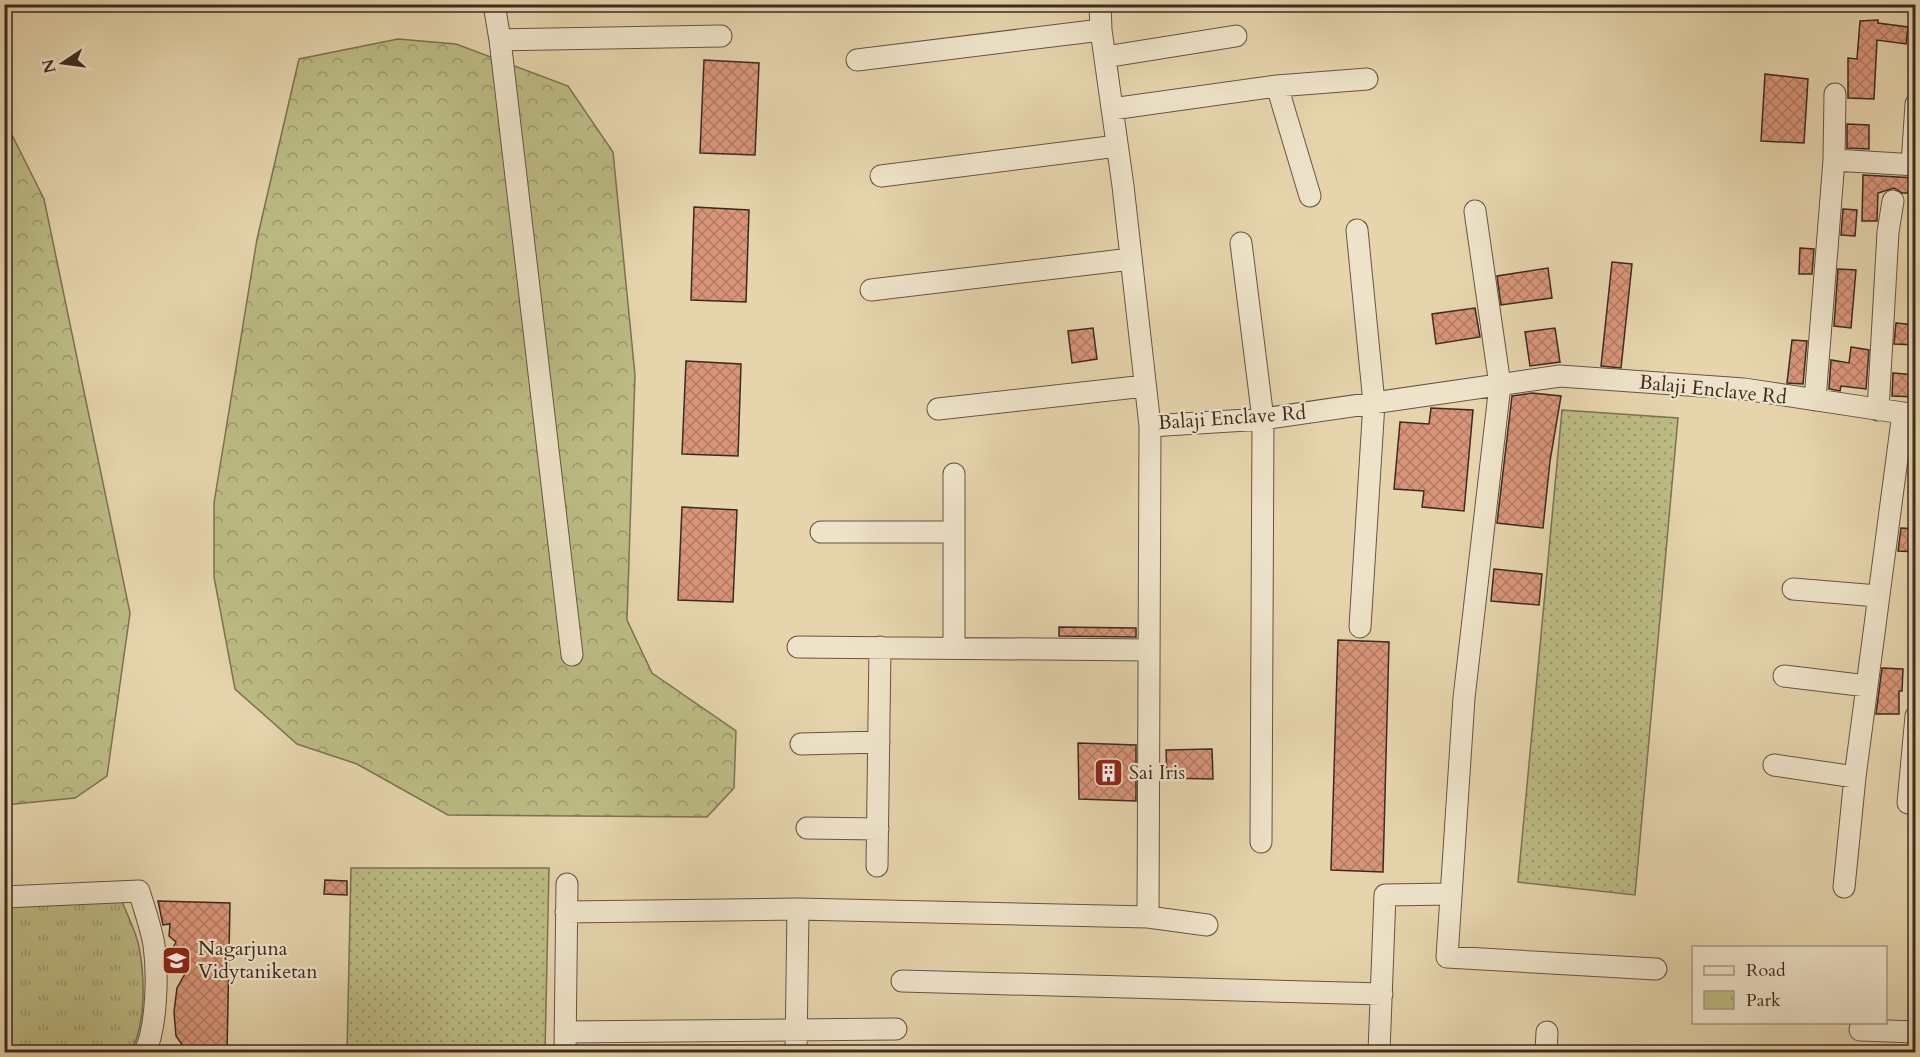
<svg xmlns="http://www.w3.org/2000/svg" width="1920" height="1057" font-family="Cardo,serif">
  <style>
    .grass { fill: url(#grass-dots); stroke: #7c7253; stroke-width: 1.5 }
    .forest { fill: url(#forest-crowns); stroke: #7c7253; stroke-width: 1.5 }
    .park { fill: url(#park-tufts); stroke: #7c7253; stroke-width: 1.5 }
    .building { fill: url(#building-cross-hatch); stroke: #3d2a22; stroke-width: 1.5 }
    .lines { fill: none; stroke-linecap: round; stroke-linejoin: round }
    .minor-casing { stroke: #675444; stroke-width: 23 }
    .minor { stroke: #eee3c9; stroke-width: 21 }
    .labels { text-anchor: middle; stroke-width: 4.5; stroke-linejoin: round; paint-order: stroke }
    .street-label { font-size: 20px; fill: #3d2a22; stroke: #eee3c9 }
    .poi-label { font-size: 20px; fill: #3d2a22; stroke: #eee3c9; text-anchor: start }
  </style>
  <defs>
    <pattern id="grass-dots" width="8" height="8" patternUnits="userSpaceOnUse" patternTransform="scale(1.5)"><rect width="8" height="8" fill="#bcbb84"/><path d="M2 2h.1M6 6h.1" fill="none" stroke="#9a986c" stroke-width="1.8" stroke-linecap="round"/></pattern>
    <pattern id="forest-crowns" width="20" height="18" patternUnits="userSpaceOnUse" patternTransform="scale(1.5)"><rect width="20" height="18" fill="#bcbb84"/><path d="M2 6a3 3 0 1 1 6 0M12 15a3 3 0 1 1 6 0" fill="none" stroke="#9a986c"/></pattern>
    <pattern id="park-tufts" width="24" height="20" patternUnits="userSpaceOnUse" patternTransform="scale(1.5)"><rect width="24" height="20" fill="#bcbb84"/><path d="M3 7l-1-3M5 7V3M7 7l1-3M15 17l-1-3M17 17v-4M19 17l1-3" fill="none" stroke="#9a986c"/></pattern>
    <pattern id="building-cross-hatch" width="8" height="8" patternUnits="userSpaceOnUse" patternTransform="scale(1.5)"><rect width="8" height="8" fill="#d99579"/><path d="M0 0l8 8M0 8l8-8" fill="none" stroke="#b17a63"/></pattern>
  </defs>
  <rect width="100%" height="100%" fill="#e5d4ac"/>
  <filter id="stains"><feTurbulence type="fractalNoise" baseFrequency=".00333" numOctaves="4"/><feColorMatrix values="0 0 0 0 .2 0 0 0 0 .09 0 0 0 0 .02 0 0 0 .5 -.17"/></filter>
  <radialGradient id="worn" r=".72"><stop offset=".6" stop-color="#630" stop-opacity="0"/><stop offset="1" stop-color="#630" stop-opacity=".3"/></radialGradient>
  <path class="grass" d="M 1562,410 L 1678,418 L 1635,895 L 1518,882 Z
    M 351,868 L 549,868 L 545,1052 L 347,1052 Z"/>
  <path class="forest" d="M 398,39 L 456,44 L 568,86 L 613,152 L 635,375 L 627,620 L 652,673 L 736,731 L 734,788 L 707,817 L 448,815 L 357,764 L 297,744 L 235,689 L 214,577 L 214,503 L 257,239 L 299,59 Z
    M 5,121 L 44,199 L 130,613 L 107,776 L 75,798 L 5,805 Z"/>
  <path class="park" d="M 121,899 C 127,915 136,931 139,947 C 145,979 146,1023 131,1052 L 5,1052 L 4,903 Z"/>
  <path class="building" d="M 1878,20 L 1878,23 L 1908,27 L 1906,44 L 1877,40 L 1874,99 L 1848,98 L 1848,58 L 1857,59 L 1860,21 Z
    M 704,60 L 759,63 L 755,155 L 700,153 Z
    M 1765,74 L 1808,79 L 1804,143 L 1761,141 Z
    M 1847,124 L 1869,125 L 1869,149 L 1847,148 Z
    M 1863,175 L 1916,178 L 1916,193 L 1902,193 L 1894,188 L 1878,193 L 1877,221 L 1862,221 Z
    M 694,207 L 749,210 L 746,302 L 691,300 Z
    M 1843,209 L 1857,210 L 1855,236 L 1841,235 Z
    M 1800,248 L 1814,249 L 1812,274 L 1799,274 Z
    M 1612,262 L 1632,264 L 1621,368 L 1601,366 Z
    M 1548,268 L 1552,298 L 1501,305 L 1497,276 Z
    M 1838,269 L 1856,270 L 1851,328 L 1834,326 Z
    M 1475,308 L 1480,337 L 1436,344 L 1432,314 Z
    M 1896,323 L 1916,325 L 1916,345 L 1894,344 Z
    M 1093,328 L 1097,359 L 1072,363 L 1068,331 Z
    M 1555,328 L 1560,362 L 1530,366 L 1525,332 Z
    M 1792,340 L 1807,341 L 1803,384 L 1787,383 Z
    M 1851,347 L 1869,350 L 1866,389 L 1841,386 L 1840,391 L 1829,389 L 1831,360 L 1849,363 Z
    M 686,361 L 741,364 L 738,456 L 682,454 Z
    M 1893,373 L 1916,375 L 1916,397 L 1892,396 Z
    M 1532,393 L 1561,396 L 1550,461 L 1543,528 L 1497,523 L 1512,396 Z
    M 1431,408 L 1473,410 L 1464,511 L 1422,507 L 1424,491 L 1394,489 L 1400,422 L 1429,424 Z
    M 682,507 L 737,510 L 733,602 L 678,600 Z
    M 1901,528 L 1916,529 L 1916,552 L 1898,551 Z
    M 1494,569 L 1542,574 L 1539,605 L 1491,601 Z
    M 1059,627 L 1136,628 L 1136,637 L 1059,636 Z
    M 1338,640 L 1389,642 L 1383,872 L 1331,870 Z
    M 1882,668 L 1903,669 L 1902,691 L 1899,691 L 1899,714 L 1876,714 Z
    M 1078,743 L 1136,745 L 1136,801 L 1079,799 Z
    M 1212,749 L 1213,779 L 1167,778 L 1166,750 Z
    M 325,880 L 347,881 L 347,895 L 324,894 Z
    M 158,901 L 230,903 L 227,1053 L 188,1053 L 176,1036 L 174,1012 L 177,988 L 186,972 L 169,955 L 176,942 L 169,936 L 170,924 L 163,925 Z"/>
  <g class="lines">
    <defs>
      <path id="minor" d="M 494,4 L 500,40 L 572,655
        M 1100,4 L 1101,30
        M 500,40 L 721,36
        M 1105,57 L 1236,36
        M 857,60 L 1101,30 L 1123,186 L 1150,426 L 1263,419 L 1560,376 L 1744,389 L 1916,415
        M 1277,86 L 1367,79
        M 1112,109 L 1277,86 L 1310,196
        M 1834,160 L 1835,94
        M 1912,165 L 1916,104
        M 881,176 L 1117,146
        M 1475,211 L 1500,385 L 1464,698 L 1447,957 L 1656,969
        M 1357,230 L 1374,403 L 1360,627
        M 1241,243 L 1263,419 L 1261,842
        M 871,290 L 1131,259
        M 1815,400 L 1834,160 L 1916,165
        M 938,409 L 1145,386
        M 1878,410 L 1888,232 L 1893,201
        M 954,474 L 954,648
        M 821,532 L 954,532
        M 1793,589 L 1878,596
        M 798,647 L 1149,650
        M 1784,676 L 1867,686
        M 801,744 L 879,742
        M 1774,765 L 1855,777
        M 1908,803 L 1916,716
        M 807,828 L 878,829
        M 877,866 L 880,647
        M 1844,887 L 1855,777 L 1903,413
        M 4,897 L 139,891 C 144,908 151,927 154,945 C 158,974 157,1026 145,1052
        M 566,912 L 798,909
        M 1148,917 L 1150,426
        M 902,981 L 1382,994
        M 1860,1030 L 1916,1032
        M 565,1032 L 896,1029
        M 565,1052 L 567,884
        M 796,1052 L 798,909 L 1148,917 L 1207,925
        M 1379,1052 L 1385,895 L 1451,894
        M 1546,1052 L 1547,1032"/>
    </defs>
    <use href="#minor" class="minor-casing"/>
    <use href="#minor" class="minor"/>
  </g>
  <defs>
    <symbol id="building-square" viewBox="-11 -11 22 22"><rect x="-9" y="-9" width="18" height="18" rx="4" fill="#8f2418" stroke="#eee3c9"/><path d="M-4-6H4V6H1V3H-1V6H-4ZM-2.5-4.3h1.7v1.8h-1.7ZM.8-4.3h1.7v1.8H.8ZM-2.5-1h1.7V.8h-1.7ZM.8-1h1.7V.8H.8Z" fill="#fff"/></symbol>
    <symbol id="school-square" viewBox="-11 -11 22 22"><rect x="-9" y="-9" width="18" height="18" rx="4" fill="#8f2418" stroke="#eee3c9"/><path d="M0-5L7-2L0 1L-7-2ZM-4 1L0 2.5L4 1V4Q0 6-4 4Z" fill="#fff"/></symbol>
  </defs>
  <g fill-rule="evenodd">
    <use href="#building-square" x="1092" y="756" width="33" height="33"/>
    <use href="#school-square" x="160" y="944" width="33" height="33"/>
  </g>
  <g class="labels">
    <g class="street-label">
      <text transform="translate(1713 389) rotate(6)" y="7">Balaji Enclave Rd</text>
      <text transform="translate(1232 417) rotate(-4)" y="7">Balaji Enclave Rd</text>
    </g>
    <g class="poi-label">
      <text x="1129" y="779">Sai Iris</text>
      <text x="198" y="955">Nagarjuna<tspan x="198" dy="23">Vidytaniketan</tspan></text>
    </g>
  </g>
  <rect width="1920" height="1057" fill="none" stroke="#e5d4ac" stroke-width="24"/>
  <rect x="6" y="6" width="1908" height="1045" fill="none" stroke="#3d2a22" stroke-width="3"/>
  <rect x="12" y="12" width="1896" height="1033" fill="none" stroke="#3d2a22" stroke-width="1.5"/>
  <rect x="1692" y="946" width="195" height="78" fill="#eee3c9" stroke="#a79986" stroke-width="1.5"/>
  <rect x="1704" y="966" width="30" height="9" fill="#eee3c9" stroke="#a79986" stroke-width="1.5"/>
  <text x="1746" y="976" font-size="18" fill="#3d2a22">Road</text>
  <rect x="1704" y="991" width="30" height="18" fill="url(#park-tufts)" stroke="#a79986" stroke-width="1.5"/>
  <text x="1746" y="1006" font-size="18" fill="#3d2a22">Park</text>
  <g transform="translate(63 63) rotate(257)" stroke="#eee3c9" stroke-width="4.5" paint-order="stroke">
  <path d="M0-4.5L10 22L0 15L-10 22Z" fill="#3d2a22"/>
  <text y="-9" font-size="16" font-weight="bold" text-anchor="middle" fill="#3d2a22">N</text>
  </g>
  <rect width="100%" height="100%" filter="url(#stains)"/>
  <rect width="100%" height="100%" fill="url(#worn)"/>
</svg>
